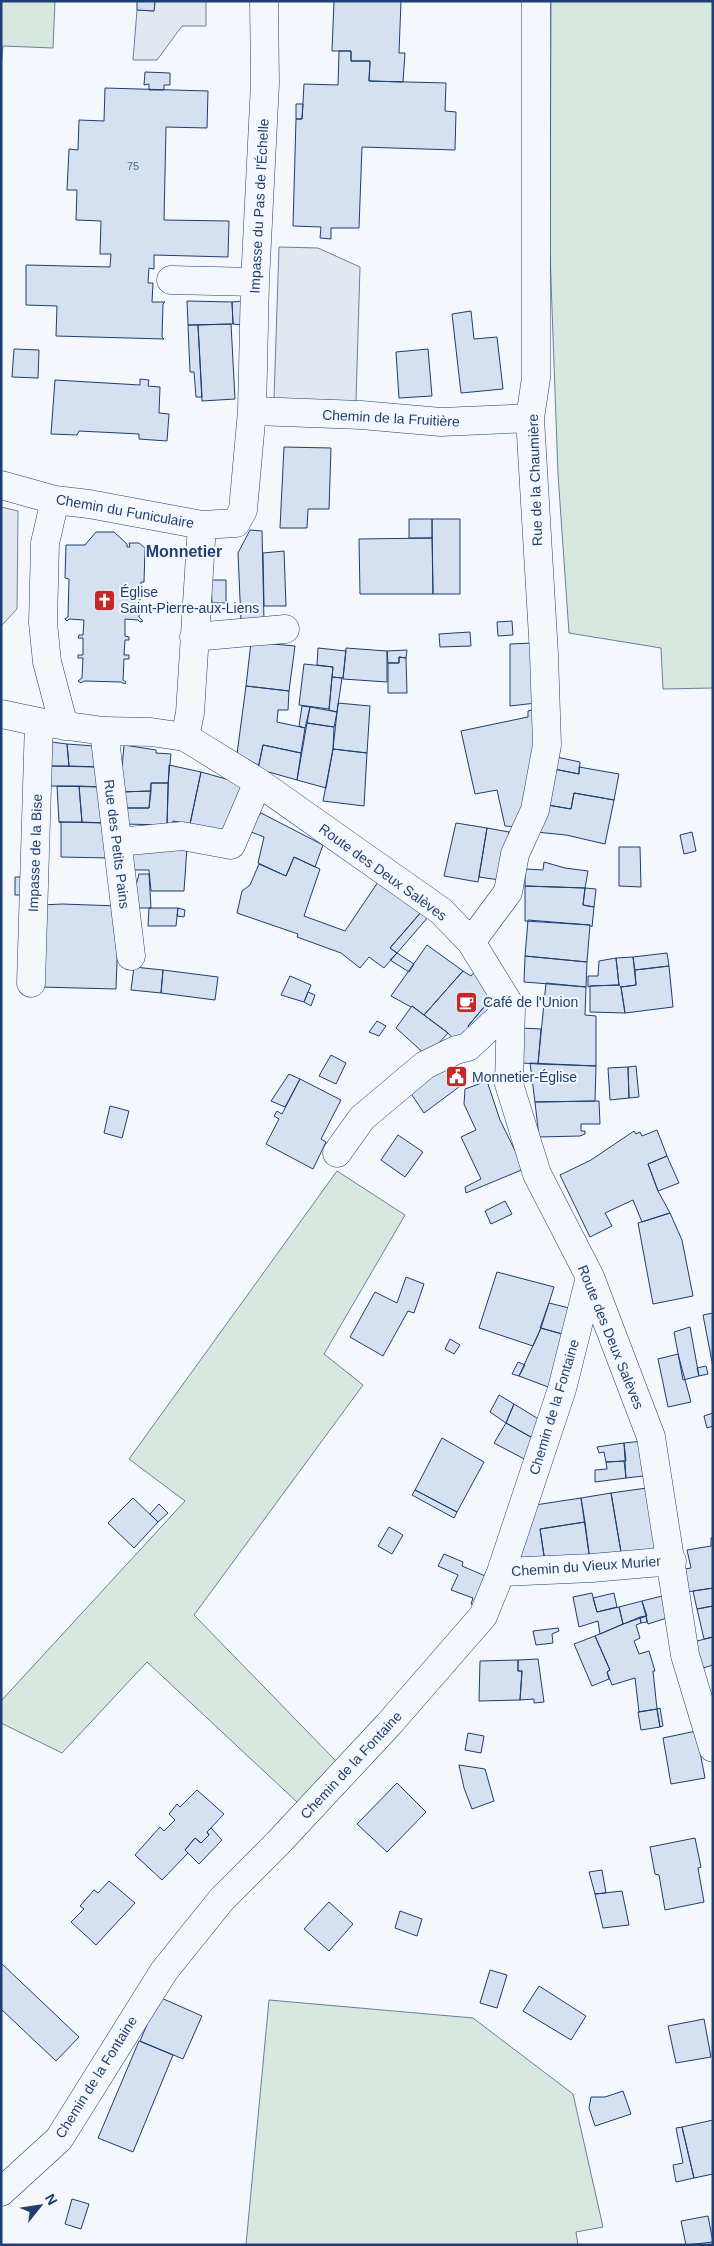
<svg xmlns="http://www.w3.org/2000/svg" width="714" height="2246" font-family="Arial,sans-serif">
  <style>
    .green { fill: #d7e8df; stroke: #687fa3 }
    .parking { fill: #e3e8f0; stroke: #687fa3 }
    .building { fill: #d5e0f0; stroke: #1d3f73 }
    .lines { fill: none; stroke-linecap: round; stroke-linejoin: round }
    .minor-casing { stroke: #1d3f73; stroke-width: 29 }
    .minor { stroke: #f4f7fb; stroke-width: 28 }
    .labels { text-anchor: middle; stroke-width: 4; stroke-linejoin: round; paint-order: stroke }
    .number-label { font-size: 11px; fill: #4b6792 }
    .street-label { font-size: 14px; fill: #1d3f73; stroke: #f4f7fb }
    .poi-label { font-size: 14px; fill: #1d3f73; stroke: #f4f7fb; text-anchor: start }
    .quarter-label { font-size: 16px; font-weight: bold; fill: #1d3f73; stroke: #f4f7fb }
  </style>
  <rect width="100%" height="100%" fill="#f4f7fb"/>
  <path class="green" d="M 1,1 L 55,1 L 53,48 L 3,46 L 1,70 Z
    M 551,1 L 713,1 L 713,688 L 663,689 L 661,648 L 569,633 L 558,474 L 550,253 Z
    M 337,1171 L 405,1215 L 324,1354 L 363,1385 L 194,1615 L 336,1761 L 298,1803 L 147,1662 L 62,1753 L 1,1723 L 1,1701 L 185,1501 L 129,1459 Z
    M 269,2000 L 473,2018 L 573,2094 L 603,2227 L 576,2232 L 578,2245 L 246,2245 Z"/>
  <path class="parking" d="M 155,1 L 206,1 L 206,26 L 182,26 L 157,60 L 133,60 L 137,10 L 154,11 Z
    M 279,247 L 318,248 L 360,267 L 356,401 L 274,399 Z
    M 1,507 L 18,511 L 17,609 L 1,626 Z"/>
  <path class="building" d="M 137,1 L 155,1 L 154,11 L 137,10 Z
    M 334,1 L 401,1 L 399,53 L 405,53 L 403,82 L 369,81 L 370,61 L 351,61 L 351,51 L 332,51 Z
    M 339,51 L 351,51 L 351,61 L 370,61 L 369,81 L 446,83 L 445,111 L 456,112 L 455,150 L 362,147 L 359,228 L 331,228 L 331,239 L 320,238 L 321,227 L 293,226 L 296,119 L 302,119 L 304,84 L 338,85 Z
    M 145,72 L 170,73 L 170,85 L 164,85 L 164,90 L 149,90 L 149,84 L 144,85 Z
    M 105,88 L 208,91 L 207,128 L 166,127 L 164,220 L 229,221 L 228,257 L 154,255 L 154,269 L 149,268 L 148,283 L 153,283 L 152,302 L 165,302 L 163,304 L 162,337 L 164,339 L 56,336 L 57,306 L 26,305 L 26,265 L 110,267 L 111,254 L 100,254 L 101,221 L 76,220 L 77,190 L 67,190 L 69,149 L 78,150 L 79,120 L 104,121 Z
    M 296,104 L 303,104 L 302,119 L 296,119 Z
    M 187,301 L 232,302 L 233,324 L 188,325 Z
    M 243,301 L 242,325 L 233,324 L 232,302 Z
    M 471,311 L 474,339 L 497,337 L 503,389 L 461,393 L 452,314 Z
    M 231,324 L 235,399 L 202,401 L 198,325 Z
    M 188,325 L 198,325 L 202,397 L 196,397 L 194,372 L 190,372 Z
    M 14,349 L 39,350 L 38,378 L 12,377 Z
    M 428,349 L 432,396 L 399,398 L 396,352 Z
    M 140,379 L 149,380 L 148,386 L 160,387 L 159,413 L 169,414 L 167,441 L 139,439 L 139,434 L 79,431 L 77,435 L 51,434 L 55,380 L 140,385 Z
    M 284,447 L 331,448 L 329,509 L 308,509 L 307,528 L 280,528 Z
    M 409,519 L 432,519 L 432,538 L 409,538 Z
    M 432,519 L 460,519 L 460,594 L 433,594 Z
    M 250,530 L 262,531 L 264,621 L 241,622 L 238,553 Z
    M 96,532 L 114,532 L 127,544 L 127,547 L 130,547 L 129,543 L 139,543 L 145,548 L 144,582 L 141,582 L 139,617 L 143,621 L 140,622 L 138,620 L 125,619 L 125,636 L 129,637 L 129,640 L 125,640 L 124,655 L 129,655 L 129,659 L 124,659 L 123,680 L 126,682 L 125,684 L 121,682 L 84,681 L 81,683 L 78,681 L 82,678 L 83,658 L 78,658 L 78,655 L 83,655 L 83,638 L 78,638 L 79,635 L 83,635 L 84,620 L 69,619 L 67,621 L 65,619 L 68,617 L 69,579 L 65,578 L 66,545 L 85,545 Z
    M 432,538 L 433,594 L 360,594 L 359,539 Z
    M 284,551 L 286,606 L 264,606 L 263,553 Z
    M 211,580 L 226,580 L 226,603 L 212,603 Z
    M 512,621 L 513,635 L 498,636 L 497,622 Z
    M 470,632 L 471,646 L 440,647 L 439,634 Z
    M 251,642 L 295,646 L 289,691 L 246,686 Z
    M 533,643 L 536,703 L 510,706 L 510,644 Z
    M 318,648 L 346,651 L 343,678 L 332,677 L 333,667 L 317,665 Z
    M 346,648 L 387,651 L 387,682 L 343,679 Z
    M 407,650 L 406,658 L 399,657 L 399,663 L 388,663 L 387,651 Z
    M 399,657 L 406,658 L 407,693 L 388,693 L 388,663 L 399,663 Z
    M 304,664 L 333,667 L 329,709 L 299,705 Z
    M 332,677 L 342,678 L 337,712 L 329,710 Z
    M 246,686 L 289,691 L 288,710 L 278,710 L 277,722 L 305,728 L 301,753 L 263,745 L 258,769 L 258,765 L 237,754 Z
    M 338,703 L 370,706 L 367,753 L 333,749 Z
    M 302,706 L 310,707 L 305,728 L 299,726 Z
    M 310,707 L 337,712 L 334,727 L 307,723 Z
    M 536,709 L 537,768 L 518,827 L 505,826 L 497,790 L 475,794 L 461,731 L 528,717 L 528,711 Z
    M 307,723 L 334,727 L 333,749 L 326,788 L 297,780 Z
    M 51,742 L 67,744 L 69,766 L 49,766 Z
    M 67,744 L 94,746 L 99,767 L 69,766 Z
    M 124,745 L 156,750 L 156,753 L 171,754 L 168,783 L 151,783 L 151,791 L 120,792 Z
    M 263,745 L 301,753 L 297,780 L 258,769 Z
    M 333,749 L 367,753 L 364,806 L 323,801 Z
    M 552,756 L 580,762 L 579,774 L 549,768 Z
    M 169,765 L 201,772 L 190,824 L 173,821 L 172,826 L 167,825 Z
    M 49,766 L 99,767 L 102,787 L 50,786 Z
    M 579,767 L 619,774 L 614,800 L 574,793 L 571,809 L 542,804 L 549,768 L 579,774 Z
    M 201,772 L 244,784 L 230,831 L 190,824 Z
    M 151,783 L 168,783 L 167,825 L 123,824 L 122,808 L 149,808 Z
    M 57,786 L 79,786 L 82,822 L 59,822 Z
    M 79,786 L 102,787 L 106,823 L 82,822 Z
    M 151,791 L 149,808 L 122,808 L 120,792 Z
    M 574,793 L 614,800 L 605,844 L 566,835 L 536,832 L 542,804 L 571,809 Z
    M 261,813 L 323,845 L 315,867 L 294,857 L 286,876 L 258,863 L 264,837 L 246,830 Z
    M 59,822 L 106,823 L 110,858 L 61,857 L 61,823 Z
    M 456,823 L 487,828 L 478,882 L 444,876 Z
    M 487,828 L 509,832 L 500,880 L 479,877 Z
    M 692,832 L 696,851 L 684,854 L 680,835 Z
    M 187,847 L 184,891 L 151,891 L 149,870 L 132,870 L 131,851 Z
    M 619,847 L 640,847 L 641,887 L 619,886 Z
    M 294,857 L 320,869 L 304,916 L 345,931 L 378,882 L 422,911 L 390,948 L 397,953 L 384,968 L 369,957 L 360,968 L 341,953 L 297,937 L 298,934 L 237,913 L 242,891 L 250,885 L 259,864 L 286,876 Z
    M 544,862 L 565,868 L 588,871 L 585,888 L 525,886 L 525,869 L 543,870 Z
    M 139,874 L 149,874 L 151,908 L 137,908 L 135,889 Z
    M 15,877 L 30,877 L 30,895 L 15,895 Z
    M 525,886 L 585,888 L 583,905 L 594,907 L 592,927 L 590,925 L 525,921 Z
    M 585,888 L 596,889 L 594,907 L 583,905 Z
    M 62,904 L 119,906 L 116,989 L 40,987 L 42,905 Z
    M 149,908 L 178,908 L 176,926 L 148,926 Z
    M 178,908 L 185,910 L 184,917 L 177,916 Z
    M 422,911 L 429,916 L 397,953 L 390,948 Z
    M 528,920 L 590,925 L 587,962 L 525,956 Z
    M 427,945 L 463,971 L 424,1015 L 412,1006 L 411,1007 L 391,996 Z
    M 397,953 L 414,964 L 409,972 L 390,960 Z
    M 667,953 L 669,966 L 635,970 L 633,957 Z
    M 525,956 L 587,962 L 586,987 L 524,982 Z
    M 633,957 L 636,985 L 621,987 L 619,985 L 616,958 Z
    M 616,958 L 619,985 L 590,986 L 588,987 L 588,976 L 598,976 L 599,961 Z
    M 669,966 L 673,1007 L 625,1013 L 621,987 L 636,985 L 635,970 Z
    M 134,967 L 163,970 L 161,993 L 131,990 Z
    M 477,969 L 495,994 L 468,1026 L 473,1033 L 458,1045 L 448,1033 L 424,1015 L 463,971 L 471,976 Z
    M 163,970 L 218,977 L 215,1000 L 161,993 Z
    M 290,976 L 311,985 L 304,1002 L 281,995 Z
    M 546,983 L 586,987 L 585,1015 L 596,1016 L 596,1066 L 538,1064 Z
    M 619,985 L 621,987 L 625,1013 L 590,1012 L 590,986 Z
    M 308,992 L 315,995 L 311,1006 L 304,1002 Z
    M 495,994 L 497,1004 L 473,1033 L 468,1026 Z
    M 412,1006 L 448,1033 L 427,1056 L 396,1028 Z
    M 377,1021 L 386,1026 L 379,1036 L 369,1032 Z
    M 521,1028 L 541,1029 L 538,1064 L 522,1063 Z
    M 331,1055 L 346,1063 L 336,1084 L 319,1076 Z
    M 450,1058 L 467,1081 L 424,1113 L 408,1089 Z
    M 530,1063 L 596,1066 L 595,1101 L 535,1102 Z
    M 636,1066 L 639,1097 L 629,1098 L 628,1067 Z
    M 628,1067 L 629,1098 L 610,1100 L 608,1068 Z
    M 289,1074 L 300,1079 L 285,1107 L 271,1101 Z
    M 300,1079 L 341,1100 L 321,1139 L 326,1142 L 313,1169 L 266,1144 L 279,1119 L 274,1116 L 277,1111 L 282,1114 Z
    M 487,1081 L 500,1120 L 524,1169 L 466,1193 L 465,1187 L 481,1179 L 461,1137 L 476,1130 L 464,1104 L 465,1089 Z
    M 599,1101 L 600,1124 L 581,1124 L 581,1131 L 585,1131 L 585,1134 L 580,1136 L 539,1137 L 535,1102 Z
    M 110,1106 L 129,1111 L 122,1138 L 104,1133 Z
    M 657,1130 L 667,1156 L 648,1164 L 658,1191 L 670,1213 L 642,1222 L 633,1200 L 605,1213 L 612,1226 L 590,1237 L 560,1175 L 591,1160 L 634,1131 L 636,1134 L 640,1132 L 642,1136 Z
    M 398,1135 L 423,1152 L 405,1177 L 381,1160 Z
    M 667,1156 L 679,1183 L 658,1191 L 648,1164 Z
    M 505,1201 L 512,1214 L 491,1224 L 485,1211 Z
    M 670,1213 L 682,1240 L 693,1296 L 653,1304 L 638,1223 Z
    M 497,1272 L 554,1287 L 541,1328 L 533,1346 L 479,1328 Z
    M 406,1277 L 424,1284 L 414,1313 L 408,1311 L 383,1356 L 350,1337 L 375,1292 L 397,1303 Z
    M 549,1303 L 573,1309 L 566,1335 L 540,1328 Z
    M 713,1313 L 713,1367 L 703,1315 Z
    M 690,1327 L 699,1376 L 683,1380 L 674,1332 Z
    M 541,1328 L 569,1336 L 556,1390 L 519,1376 Z
    M 450,1339 L 460,1345 L 454,1354 L 445,1349 Z
    M 678,1354 L 691,1402 L 668,1407 L 658,1359 Z
    M 518,1362 L 525,1365 L 519,1376 L 512,1374 Z
    M 706,1366 L 708,1374 L 699,1376 L 697,1368 Z
    M 499,1395 L 514,1404 L 506,1423 L 490,1412 Z
    M 514,1404 L 545,1423 L 538,1441 L 506,1423 Z
    M 713,1413 L 713,1426 L 707,1428 L 704,1416 Z
    M 506,1423 L 538,1441 L 530,1462 L 494,1443 Z
    M 442,1438 L 484,1462 L 457,1512 L 415,1490 Z
    M 643,1441 L 652,1475 L 626,1478 L 624,1443 Z
    M 624,1443 L 626,1461 L 606,1462 L 604,1452 L 599,1453 L 597,1447 Z
    M 624,1461 L 626,1478 L 595,1482 L 595,1470 L 607,1469 L 606,1462 Z
    M 654,1487 L 665,1551 L 622,1558 L 611,1493 Z
    M 415,1490 L 457,1512 L 454,1518 L 412,1495 Z
    M 611,1493 L 622,1558 L 590,1561 L 581,1498 Z
    M 133,1498 L 158,1522 L 134,1548 L 108,1523 Z
    M 581,1498 L 585,1522 L 540,1529 L 545,1562 L 519,1563 L 535,1505 Z
    M 159,1504 L 168,1513 L 158,1522 L 150,1514 Z
    M 585,1522 L 590,1561 L 545,1562 L 540,1529 Z
    M 389,1527 L 403,1535 L 392,1554 L 378,1546 Z
    M 711,1538 L 713,1538 L 713,1588 L 687,1592 L 685,1569 L 691,1568 L 687,1550 L 711,1546 Z
    M 444,1554 L 463,1562 L 462,1566 L 490,1578 L 476,1606 L 471,1604 L 473,1598 L 451,1590 L 458,1575 L 438,1566 Z
    M 713,1588 L 713,1606 L 697,1609 L 693,1591 Z
    M 592,1593 L 597,1612 L 619,1607 L 623,1624 L 600,1634 L 598,1621 L 579,1627 L 573,1597 Z
    M 614,1593 L 617,1607 L 597,1612 L 593,1598 Z
    M 670,1594 L 673,1616 L 648,1624 L 642,1601 Z
    M 642,1601 L 647,1616 L 623,1624 L 619,1607 Z
    M 713,1606 L 713,1637 L 704,1639 L 697,1609 Z
    M 646,1616 L 647,1622 L 641,1623 L 640,1617 Z
    M 640,1617 L 641,1623 L 636,1625 L 640,1638 L 634,1641 L 639,1654 L 649,1651 L 655,1671 L 653,1671 L 657,1709 L 639,1712 L 635,1678 L 612,1685 L 607,1672 L 610,1670 L 595,1636 Z
    M 558,1628 L 559,1631 L 552,1634 L 553,1643 L 536,1645 L 533,1631 Z
    M 595,1636 L 610,1670 L 607,1672 L 609,1679 L 592,1686 L 574,1644 Z
    M 713,1637 L 713,1665 L 700,1669 L 693,1642 Z
    M 538,1659 L 544,1702 L 534,1703 L 534,1699 L 520,1700 L 522,1671 L 518,1671 L 518,1660 Z
    M 518,1660 L 518,1671 L 522,1671 L 520,1700 L 479,1701 L 480,1661 Z
    M 660,1708 L 663,1726 L 660,1727 L 657,1709 Z
    M 657,1709 L 660,1727 L 641,1730 L 638,1712 Z
    M 696,1731 L 705,1778 L 671,1784 L 663,1738 Z
    M 468,1733 L 484,1736 L 481,1753 L 465,1750 Z
    M 459,1765 L 485,1769 L 494,1801 L 472,1809 L 464,1788 Z
    M 397,1783 L 426,1812 L 387,1852 L 357,1824 Z
    M 197,1790 L 224,1814 L 207,1832 L 209,1835 L 201,1843 L 195,1838 L 185,1850 L 188,1853 L 162,1880 L 135,1855 L 160,1827 L 164,1831 L 175,1820 L 169,1814 L 177,1804 L 180,1807 Z
    M 211,1828 L 222,1840 L 199,1864 L 185,1850 L 195,1838 L 201,1843 L 209,1835 L 207,1832 Z
    M 695,1838 L 701,1867 L 698,1868 L 704,1902 L 665,1910 L 659,1875 L 655,1874 L 650,1847 Z
    M 602,1870 L 606,1893 L 595,1894 L 589,1872 Z
    M 109,1881 L 135,1903 L 96,1945 L 71,1922 L 84,1909 L 80,1906 L 94,1890 L 98,1893 Z
    M 622,1891 L 629,1925 L 603,1928 L 595,1894 Z
    M 329,1902 L 353,1924 L 329,1951 L 304,1929 Z
    M 400,1911 L 422,1919 L 417,1936 L 395,1928 Z
    M 1,1963 L 79,2037 L 56,2061 L 1,2009 Z
    M 490,1970 L 507,1975 L 497,2008 L 480,2003 Z
    M 539,1986 L 586,2016 L 571,2040 L 523,2011 Z
    M 159,1997 L 202,2016 L 183,2059 L 140,2041 Z
    M 704,2019 L 711,2057 L 676,2063 L 668,2026 Z
    M 139,2041 L 173,2055 L 133,2152 L 98,2138 Z
    M 623,2091 L 631,2114 L 595,2126 L 589,2108 L 591,2097 L 605,2097 Z
    M 713,2120 L 713,2174 L 694,2178 L 682,2127 Z
    M 682,2127 L 694,2178 L 676,2182 L 673,2165 L 683,2163 L 676,2128 Z
    M 72,2199 L 89,2204 L 81,2229 L 65,2224 Z
    M 708,2216 L 713,2242 L 686,2245 L 681,2221 Z"/>
  <g class="lines">
    <defs>
      <path id="minor" d="M 171,280 L 255,282
        M 252,411 L 361,415 L 441,422 L 530,418
        M 1,485 L 55,500 L 89,504 L 202,525 L 236,523 L 243,510 L 252,411 L 255,282 L 265,83 L 264,1
        M 55,500 L 45,543 L 43,623 L 47,662 L 64,726
        M 194,637 L 285,629
        M 1,714 L 39,722 L 104,731 L 151,732 L 185,737 L 258,782 L 441,911 L 471,942 L 511,1007 L 509,1084 L 537,1174 L 590,1277 L 651,1437 L 685,1655 L 713,1748
        M 104,731 L 131,956
        M 185,737 L 190,713 L 202,525
        M 118,842 L 182,836 L 231,845 L 258,782
        M 471,942 L 508,892 L 515,854 L 535,810 L 547,745 L 544,654 L 530,418 L 536,378 L 536,1
        M 31,983 L 39,722
        M 337,1153 L 362,1118 L 425,1065 L 456,1050 L 468,1047 L 511,1007
        M 501,1572 L 592,1568 L 672,1561
        M 1,2192 L 59,2139 L 164,1971 L 222,1899 L 278,1843 L 389,1724 L 483,1616 L 501,1572 L 562,1389 L 590,1277"/>
    </defs>
    <use href="#minor" class="minor-casing"/>
    <use href="#minor" class="minor"/>
  </g>
  <defs>
    <symbol id="church-square" viewBox="-11 -11 22 22"><rect x="-9" y="-9" width="18" height="18" rx="4" fill="#c62828" stroke="#f4f7fb"/><path d="M-1.2-6h2.4v3.5h3.3v2.4h-3.3V6h-2.4V-.1h-3.3v-2.4h3.3Z" fill="#fff"/></symbol>
    <symbol id="cafe-square" viewBox="-11 -11 22 22"><rect x="-9" y="-9" width="18" height="18" rx="4" fill="#c62828" stroke="#f4f7fb"/><path d="M-5.5-4.5H6V0H3Q3 3.5 0 3.5H-2.5Q-5.5 3.5-5.5 0ZM3-3.2v2h1.7v-2ZM-6 4.5H4V6H-6Z" fill="#fff"/></symbol>
    <symbol id="civic-square" viewBox="-11 -11 22 22"><rect x="-9" y="-9" width="18" height="18" rx="4" fill="#c62828" stroke="#f4f7fb"/><path d="M-.6-6.5H3V-4.5H.6V-3L4-1V1h2V6H-6V1h2V-1L-.6-3ZM-1.2 2.5V6h2.4V2.5Z" fill="#fff"/></symbol>
  </defs>
  <g fill-rule="evenodd">
    <use href="#church-square" x="92" y="588" width="25" height="25"/>
    <use href="#cafe-square" x="454" y="990" width="25" height="25"/>
    <use href="#civic-square" x="444" y="1064" width="25" height="25"/>
  </g>
  <g class="labels">
    <g class="number-label">
      <text x="133" y="170">75</text>
    </g>
    <g class="street-label">
      <text transform="translate(259 206) rotate(-87)" y="5">Impasse du Pas de l'Échelle</text>
      <text transform="translate(391 418) rotate(3)" y="5">Chemin de la Fruitière</text>
      <text transform="translate(535 480) rotate(-92)" y="5">Rue de la Chaumière</text>
      <text transform="translate(125 511) rotate(10)" y="5">Chemin du Funiculaire</text>
      <text transform="translate(117 844) rotate(83)" y="5">Rue des Petits Pains</text>
      <text transform="translate(35 853) rotate(-88)" y="5">Impasse de la Bise</text>
      <text transform="translate(383 872) rotate(36)" y="5">Route des Deux Salèves</text>
      <text transform="translate(611 1337) rotate(68)" y="5">Route des Deux Salèves</text>
      <text transform="translate(554 1407) rotate(-73)" y="5">Chemin de la Fontaine</text>
      <text transform="translate(586 1566) rotate(-4)" y="5">Chemin du Vieux Murier</text>
      <text transform="translate(351 1765) rotate(-47)" y="5">Chemin de la Fontaine</text>
      <text transform="translate(96 2077) rotate(-58)" y="5">Chemin de la Fontaine</text>
    </g>
    <g class="poi-label">
      <text x="120" y="597">Église<tspan x="120" dy="16">Saint-Pierre-aux-Liens</tspan></text>
      <text x="483" y="1007">Café de l'Union</text>
      <text x="472" y="1082">Monnetier-Église</text>
    </g>
    <g class="quarter-label">
      <text x="184" y="557">Monnetier</text>
    </g>
  </g>
  <rect width="714" height="2246" fill="none" stroke="#1d3f73" stroke-width="5"/>
  <g transform="translate(40 2206) rotate(60)" stroke="#f4f7fb" stroke-width="4" paint-order="stroke">
  <path d="M0-4L9 19L0 12L-9 19Z" fill="#1d3f73"/>
  <text y="-8" font-size="14" font-weight="bold" text-anchor="middle" fill="#1d3f73">N</text>
  </g>
</svg>
